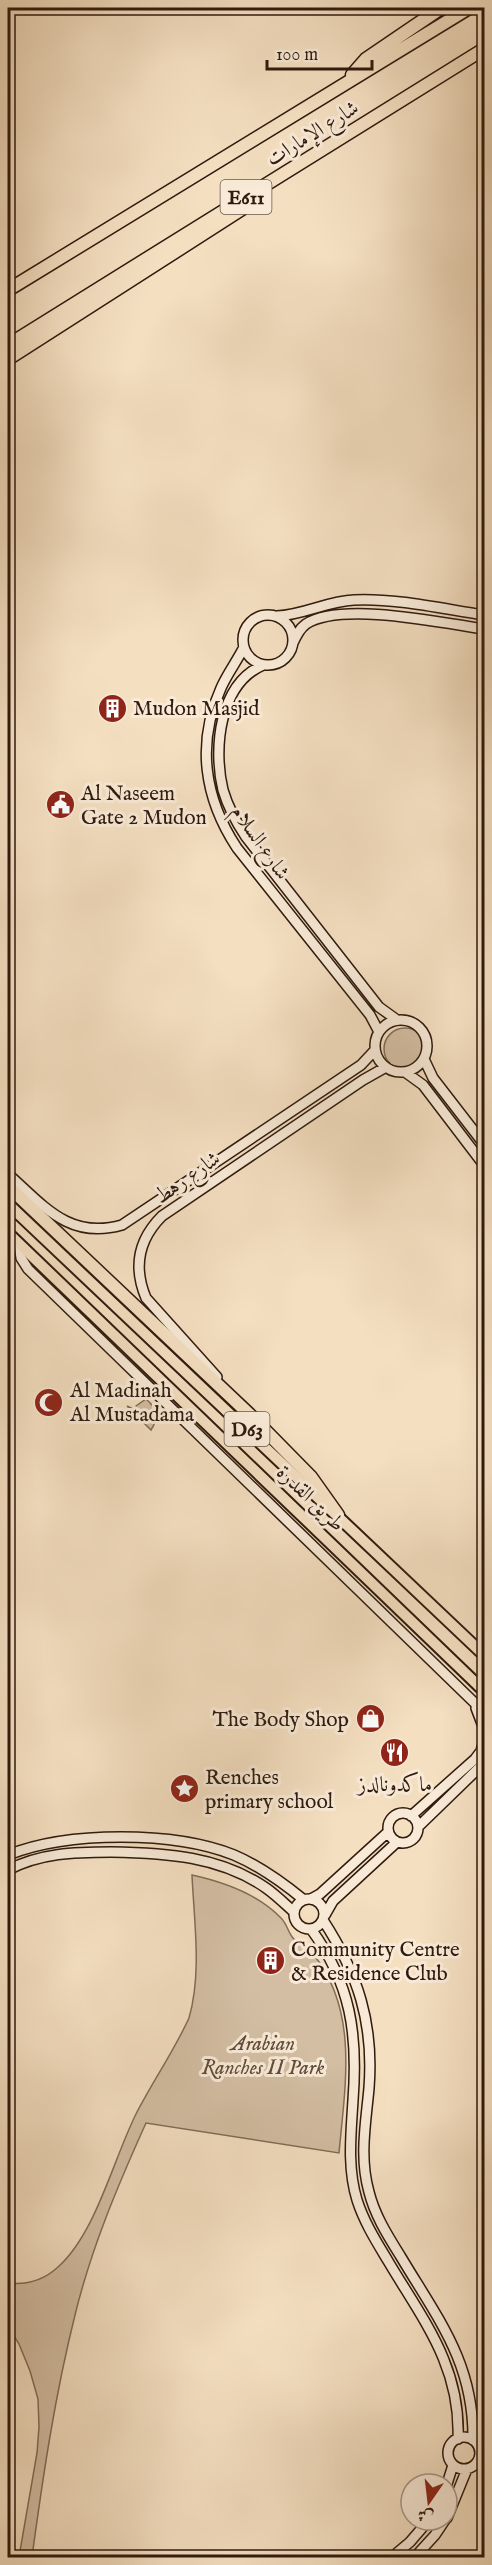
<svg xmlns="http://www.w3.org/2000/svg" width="492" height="2565" font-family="'IM FELL English',Amiri,serif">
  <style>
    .green { fill: #d3bea3; stroke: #816c58; stroke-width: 1.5 }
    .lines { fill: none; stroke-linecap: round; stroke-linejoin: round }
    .secondary-casing { stroke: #2f1a0e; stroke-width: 12 }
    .primary-casing { stroke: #2f1a0e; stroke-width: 14 }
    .highway-casing { stroke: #2f1a0e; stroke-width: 15 }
    .secondary { stroke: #f8ead7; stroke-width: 9 }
    .primary { stroke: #f4dfc1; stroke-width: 10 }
    .highway { stroke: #f4dfc1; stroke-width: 12 }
    .labels { text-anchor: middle; stroke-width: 6; stroke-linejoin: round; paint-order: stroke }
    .shield { fill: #f8ead7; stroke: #6b584a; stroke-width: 1.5 }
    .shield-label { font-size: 20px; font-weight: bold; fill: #2f1a0e }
    .street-label { font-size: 21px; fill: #2f1a0e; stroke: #f8ead7 }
    .poi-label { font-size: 21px; fill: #2f1a0e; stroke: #f8ead7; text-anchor: start }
    .park-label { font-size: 21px; font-style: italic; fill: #604b3b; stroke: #f8ead7 }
  </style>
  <rect width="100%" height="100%" fill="#f4dfc1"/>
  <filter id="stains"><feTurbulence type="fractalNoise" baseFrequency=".00333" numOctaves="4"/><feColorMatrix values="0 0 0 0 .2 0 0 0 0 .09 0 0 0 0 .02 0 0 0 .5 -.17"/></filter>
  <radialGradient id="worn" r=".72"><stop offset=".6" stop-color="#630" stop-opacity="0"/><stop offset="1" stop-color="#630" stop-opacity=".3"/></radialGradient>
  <path class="green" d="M384 1049a21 21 0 1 1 42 0a21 21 0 1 1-42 0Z
    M 146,1399 C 157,1408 159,1418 151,1430 L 127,1406 L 137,1411 L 136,1406 Z
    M 192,1875 C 224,1882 258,1894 281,1918 C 287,1924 288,1932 293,1938 C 299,1945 308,1947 314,1955 C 359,2012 345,2086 339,2153 L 146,2123 C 118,2185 91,2249 75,2315 C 55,2395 43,2476 32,2557 L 19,2557 L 37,2453 L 39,2427 L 38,2399 L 30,2371 L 19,2344 L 8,2326 L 8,2283 C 26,2285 44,2280 58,2267 C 96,2233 113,2160 136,2114 C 153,2081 174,2051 189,2018 C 202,1973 194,1921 192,1875 Z"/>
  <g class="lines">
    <defs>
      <path id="secondary" d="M243 640a25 25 0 1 1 50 0a25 25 0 1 1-50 0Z
        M 277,616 C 304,615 327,601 354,600 C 396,598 443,609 484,615
        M 293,643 C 296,636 299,629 306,624 C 341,601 443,623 484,629
        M 244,647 C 237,661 227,674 221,688 C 196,743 204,798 237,848 L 370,1015 L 379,1032
        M 263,665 C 219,684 213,749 223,790 C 228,807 236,822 246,837 L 379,1007 L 397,1020
        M375 1046a26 26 0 1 1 52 0a26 26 0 1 1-52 0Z
        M 424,1059 L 433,1078 L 484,1144
        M 405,1072 L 423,1085 L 484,1165
        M 8,1174 C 44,1206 69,1240 122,1225 L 361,1065 L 375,1050
        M 19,1244 L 21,1258 L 28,1269 L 484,1712
        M 217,1377 L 146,1298 C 133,1267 138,1240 162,1216 L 363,1080 L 386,1067
        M 476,1708 L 484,1729
        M388 1828a15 15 0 1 1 30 0a15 15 0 1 1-30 0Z
        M 411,1816 L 475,1759 L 481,1751 L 484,1741
        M 418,1827 L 484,1763
        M 8,1855 C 68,1831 174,1831 234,1855 C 260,1866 282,1882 304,1900
        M 8,1870 C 40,1853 75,1852 111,1852 C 166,1853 220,1856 266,1888 C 276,1895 285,1904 294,1912
        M 311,1899 L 320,1894 L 388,1832
        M294 1914a15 15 0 1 1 30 0a15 15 0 1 1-30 0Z
        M 325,1915 L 333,1901 L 397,1842
        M 323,1920 C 358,1974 374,2023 369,2088 C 366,2122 359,2157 369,2192 C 375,2216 388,2236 401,2257 C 438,2319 474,2363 473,2440
        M 311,1929 C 351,1984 358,2034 353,2100 C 351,2134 347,2167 357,2200 C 364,2222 376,2241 388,2261 C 423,2320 461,2366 458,2439
        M448 2453a16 16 0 1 1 32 0a16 16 0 1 1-32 0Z
        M 447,2484 L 453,2465
        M 447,2518 L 467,2469
        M 391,2558 L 410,2542 L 429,2520
        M 414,2558 L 435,2535 L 445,2520"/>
      <path id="primary" d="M 8,1204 L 484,1655
        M 8,1233 L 484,1691"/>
      <path id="highway" d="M 352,75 L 366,59 L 441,8
        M 8,290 L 469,8
        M 8,345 L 484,49
        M 8,359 L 242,209
        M 8,1186 L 249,1414 L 311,1477 L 338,1515"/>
    </defs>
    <use href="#secondary" class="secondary-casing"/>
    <use href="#primary" class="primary-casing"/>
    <use href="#highway" class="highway-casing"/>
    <use href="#secondary" class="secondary"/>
    <use href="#primary" class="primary"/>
    <use href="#highway" class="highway"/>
  </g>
  <defs>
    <symbol id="building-disc" viewBox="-11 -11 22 22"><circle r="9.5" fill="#8f2418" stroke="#f8ead7"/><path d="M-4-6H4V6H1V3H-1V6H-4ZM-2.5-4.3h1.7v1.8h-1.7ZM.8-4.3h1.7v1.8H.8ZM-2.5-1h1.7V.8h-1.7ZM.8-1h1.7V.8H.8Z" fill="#fff"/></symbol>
    <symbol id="civic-disc" viewBox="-11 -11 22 22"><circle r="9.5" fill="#8f2418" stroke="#f8ead7"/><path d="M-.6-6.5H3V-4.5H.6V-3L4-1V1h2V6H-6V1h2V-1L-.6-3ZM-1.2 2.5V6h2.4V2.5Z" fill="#fff"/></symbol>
    <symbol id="mosque-disc" viewBox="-11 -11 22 22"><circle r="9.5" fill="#8f2418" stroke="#f8ead7"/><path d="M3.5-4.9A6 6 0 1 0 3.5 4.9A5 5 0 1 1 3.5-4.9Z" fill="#fff"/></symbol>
    <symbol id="shop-disc" viewBox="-11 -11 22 22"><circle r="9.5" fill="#8f2418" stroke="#f8ead7"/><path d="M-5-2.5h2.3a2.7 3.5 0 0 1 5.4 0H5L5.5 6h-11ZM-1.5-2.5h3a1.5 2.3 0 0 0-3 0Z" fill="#fff"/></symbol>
    <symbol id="restaurant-disc" viewBox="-11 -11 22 22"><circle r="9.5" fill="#8f2418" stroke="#f8ead7"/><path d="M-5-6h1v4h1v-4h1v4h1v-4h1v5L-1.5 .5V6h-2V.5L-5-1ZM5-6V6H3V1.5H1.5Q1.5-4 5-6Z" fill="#fff"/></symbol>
    <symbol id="sight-disc" viewBox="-11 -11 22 22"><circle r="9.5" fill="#8f2418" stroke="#f8ead7"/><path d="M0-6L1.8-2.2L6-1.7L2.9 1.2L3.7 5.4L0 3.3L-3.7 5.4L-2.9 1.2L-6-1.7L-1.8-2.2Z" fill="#fff"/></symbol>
  </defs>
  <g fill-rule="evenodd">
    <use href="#building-disc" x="96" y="692" width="33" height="33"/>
    <use href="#civic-disc" x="44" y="788" width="33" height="33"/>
    <use href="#mosque-disc" x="32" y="1386" width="33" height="33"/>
    <use href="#shop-disc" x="354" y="1702" width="33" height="33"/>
    <use href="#restaurant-disc" x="378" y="1736" width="33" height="33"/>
    <use href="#sight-disc" x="168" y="1772" width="33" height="33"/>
    <use href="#building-disc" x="254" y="1944" width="33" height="33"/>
  </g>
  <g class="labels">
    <g class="shield">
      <rect x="220.5" y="180" width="51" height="34" rx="4.5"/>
      <rect x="224.5" y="1412" width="45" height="34" rx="4.5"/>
    </g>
    <g class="shield-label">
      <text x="246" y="204">E611</text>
      <text x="247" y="1436">D63</text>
    </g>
    <g class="street-label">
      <text transform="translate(312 133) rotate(-32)" y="7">شارع الإمارات</text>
      <text transform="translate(261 842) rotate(55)" y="7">شارع السلام</text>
      <text transform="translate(187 1177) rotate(-35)" y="7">شارع رهط</text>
      <text transform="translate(311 1498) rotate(44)" y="7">طريق القدرة</text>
    </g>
    <g class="poi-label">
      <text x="133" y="715">Mudon Masjid</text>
      <text x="81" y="800">Al Naseem<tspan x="81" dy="24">Gate 2 Mudon</tspan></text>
      <text x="70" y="1397">Al Madinah<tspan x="70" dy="24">Al Mustadama</tspan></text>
      <text x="349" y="1726" text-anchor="end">The Body Shop</text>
      <text x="205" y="1784">Renches<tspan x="205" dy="24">primary school</tspan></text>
      <text x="395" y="1791" text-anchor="middle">ماكدونالدز</text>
      <text x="291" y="1956">Community Centre<tspan x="291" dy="24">&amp; Residence Club</tspan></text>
    </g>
    <g class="park-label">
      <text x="263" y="2050">Arabian<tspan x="263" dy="24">Ranches II Park</tspan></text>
    </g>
  </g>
  <rect width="492" height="2565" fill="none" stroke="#f4dfc1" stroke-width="30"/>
  <rect x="9" y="9" width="474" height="2547" fill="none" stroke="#2f1a0e" stroke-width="3"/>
  <rect x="15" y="15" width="462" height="2535" fill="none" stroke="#2f1a0e" stroke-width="1.5"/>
  <g transform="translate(429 2502) rotate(194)"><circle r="28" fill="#f8ead7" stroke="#a89787" stroke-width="1.5"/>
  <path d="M0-4.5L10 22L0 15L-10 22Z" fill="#8f2418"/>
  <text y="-9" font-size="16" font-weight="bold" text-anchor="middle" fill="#2f1a0e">ش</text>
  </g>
  <path d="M267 60v9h105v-9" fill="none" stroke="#2f1a0e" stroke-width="3"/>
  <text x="276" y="60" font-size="18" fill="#2f1a0e" stroke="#f8ead7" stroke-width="4.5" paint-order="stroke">100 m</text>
  <rect width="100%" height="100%" filter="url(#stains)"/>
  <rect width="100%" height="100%" fill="url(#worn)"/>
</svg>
